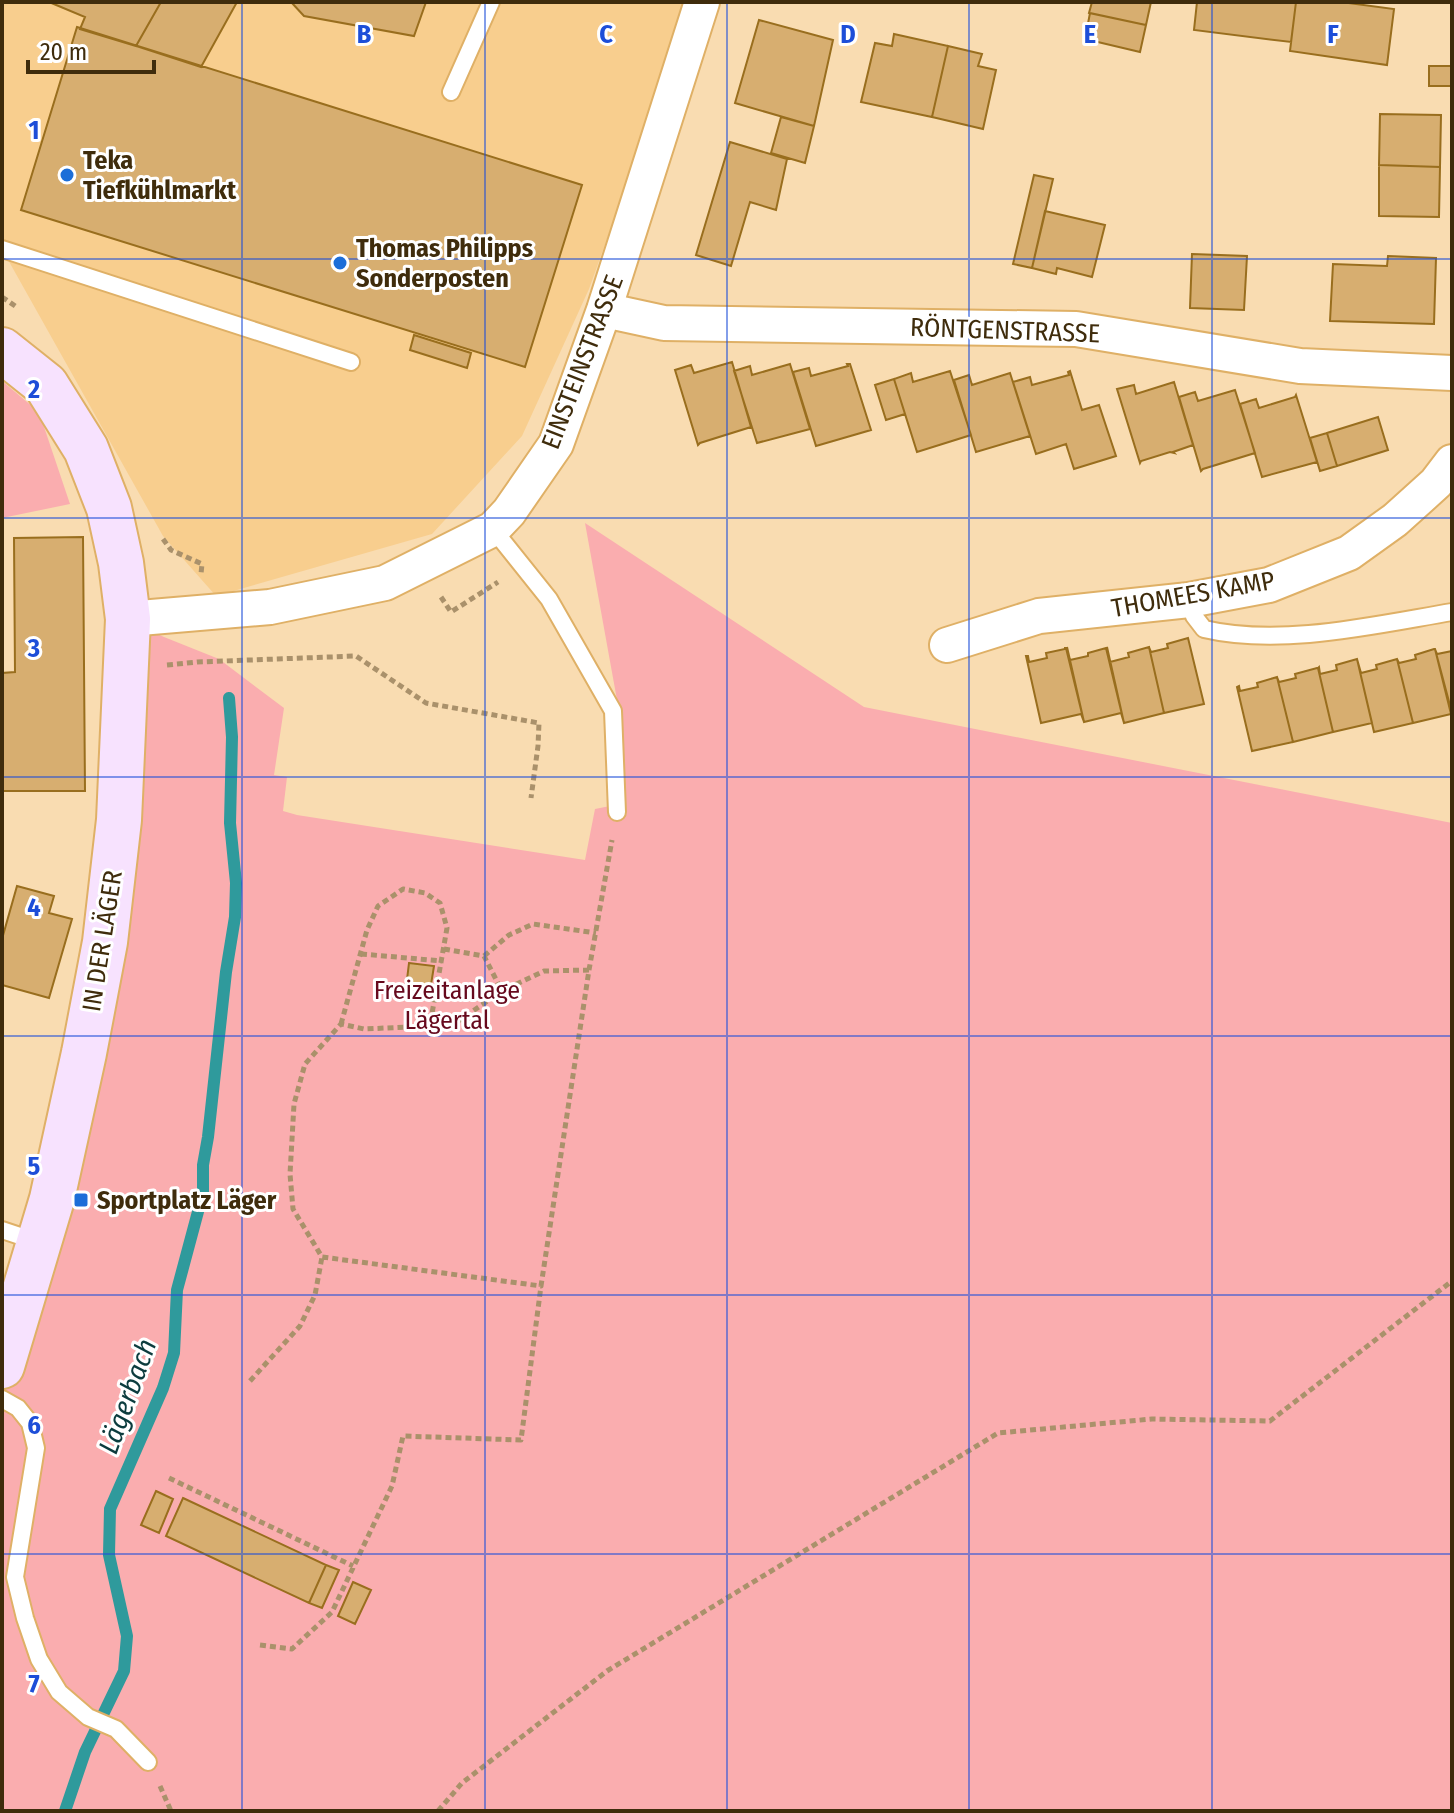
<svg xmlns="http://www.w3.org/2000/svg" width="1454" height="1813" font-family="'Fira Sans Condensed',sans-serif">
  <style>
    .built { fill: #f8ce8e }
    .green { fill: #faadaf }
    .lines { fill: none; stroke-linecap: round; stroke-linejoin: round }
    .stream { stroke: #2f9a9c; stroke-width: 12 }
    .building { fill: #d7ae70; stroke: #996e1e; stroke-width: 2 }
    .service-casing { stroke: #dfb066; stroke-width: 20 }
    .minor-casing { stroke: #dfb066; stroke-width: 38 }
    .secondary-casing { stroke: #dfb066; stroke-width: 48 }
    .path { stroke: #aa916b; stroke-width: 5; stroke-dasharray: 6 4; stroke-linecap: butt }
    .service { stroke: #fff; stroke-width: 16 }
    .minor { stroke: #fff; stroke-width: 34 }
    .secondary { stroke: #f7e2fe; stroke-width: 44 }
    .grid { fill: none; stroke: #1d4ed8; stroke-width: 2; stroke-opacity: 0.55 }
    .poi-dot { fill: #1c6ed8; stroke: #fff; stroke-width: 3 }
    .labels { text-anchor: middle; stroke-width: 6; stroke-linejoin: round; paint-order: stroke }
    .poi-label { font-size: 26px; font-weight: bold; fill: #3f2c0c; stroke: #fff; text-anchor: start }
    .street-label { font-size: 26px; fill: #3f2c0c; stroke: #fff }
    .park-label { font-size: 26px; fill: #66091d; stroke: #fff }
    .water-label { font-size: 28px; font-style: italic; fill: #0c3c3e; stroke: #fff }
    .grid-label { font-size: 26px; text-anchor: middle; font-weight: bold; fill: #1d4ed8; stroke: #fff; stroke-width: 6; stroke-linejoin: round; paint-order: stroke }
  </style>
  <rect width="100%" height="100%" fill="#f9dcb1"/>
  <path class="built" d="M 2,2 L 692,2 L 589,289 L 522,436 L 432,534 L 216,596 L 163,536 L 7,258 L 2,254 Z"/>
  <path class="green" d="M 2,381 L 39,412 L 70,504 L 2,518 Z
    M 585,523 L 864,707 L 1452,823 L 1452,1811 L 2,1811 L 2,1396 L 52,1248 L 133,623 L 164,637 L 219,659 L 284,708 L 274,775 L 287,777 L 283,811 L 297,815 L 585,860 L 595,809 L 610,806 L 619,711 Z"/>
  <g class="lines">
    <path class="stream" d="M 65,1811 L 85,1752 L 124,1671 L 127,1636 L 109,1555 L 110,1509 L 163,1388 L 174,1353 L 177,1290 L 203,1193 L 203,1165 L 208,1137 L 226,972 L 235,917 L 236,883 L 230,823 L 232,737 L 229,698"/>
  </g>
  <path class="building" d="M 49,2 L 161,2 L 136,46 L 80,29 L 85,17 Z
    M 161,2 L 237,2 L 201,67 L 136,46 Z
    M 291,2 L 426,2 L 414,36 L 304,16 Z
    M 1092,2 L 1151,2 L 1146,25 L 1089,13 Z
    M 1197,2 L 1296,2 L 1291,42 L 1194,30 Z
    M 1296,2 L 1341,2 L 1394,9 L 1387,65 L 1290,51 Z
    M 1090,13 L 1146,25 L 1140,52 L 1085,39 Z
    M 759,20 L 833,40 L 814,126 L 735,103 Z
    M 77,27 L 582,185 L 525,367 L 21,210 Z
    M 894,34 L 948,46 L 932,117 L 861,102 L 875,43 L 892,46 Z
    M 948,46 L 982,54 L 978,66 L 996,70 L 983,129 L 932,117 Z
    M 1429,66 L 1452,66 L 1452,86 L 1429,86 Z
    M 1380,114 L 1441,115 L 1440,167 L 1379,165 Z
    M 781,117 L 814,126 L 805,163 L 771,153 Z
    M 730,142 L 787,159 L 776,210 L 750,202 L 731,266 L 696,255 Z
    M 1379,165 L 1440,167 L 1439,217 L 1379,216 Z
    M 1034,175 L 1053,179 L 1032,268 L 1013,264 Z
    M 1045,211 L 1105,225 L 1092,277 L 1057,268 L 1056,274 L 1032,268 Z
    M 1192,254 L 1247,256 L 1244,310 L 1190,308 Z
    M 1388,256 L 1436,258 L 1434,324 L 1330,321 L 1333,264 L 1387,266 Z
    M 414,335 L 471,353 L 467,368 L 410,350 Z
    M 732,362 L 751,427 L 700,443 L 698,445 L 675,370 L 691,365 L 694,373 Z
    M 790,364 L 810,429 L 757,443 L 734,371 L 750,366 L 752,375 Z
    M 847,364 L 850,364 L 871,430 L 816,446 L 793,372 L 809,368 L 811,376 L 848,366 Z
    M 950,371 L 971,435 L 917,452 L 894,379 L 911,373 L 913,382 Z
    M 1070,371 L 1082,410 L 1099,405 L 1116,456 L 1074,469 L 1066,444 L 1036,454 L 1013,382 L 1030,377 L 1032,385 L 1069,375 L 1068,372 Z
    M 1010,373 L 1030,436 L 976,452 L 954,380 L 969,375 L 972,385 Z
    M 894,379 L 905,414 L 886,420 L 875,385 Z
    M 1174,382 L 1193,445 L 1173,452 L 1174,453 L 1170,452 L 1141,461 L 1140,463 L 1117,389 L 1134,385 L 1136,394 Z
    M 1235,390 L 1255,453 L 1203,469 L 1201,471 L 1179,397 L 1195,392 L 1198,401 Z
    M 1296,395 L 1317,462 L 1262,477 L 1240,404 L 1256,399 L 1259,408 L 1295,397 Z
    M 1378,417 L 1388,450 L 1337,466 L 1327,433 Z
    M 1327,433 L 1337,466 L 1320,471 L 1310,438 Z
    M 83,537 L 85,791 L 2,791 L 2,673 L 15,672 L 14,538 Z
    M 1188,638 L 1204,704 L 1164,713 L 1149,647 L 1151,652 L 1168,648 L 1167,644 Z
    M 1067,647 L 1070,660 L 1088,656 L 1088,653 L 1106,648 L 1124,723 L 1121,713 L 1084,722 Z
    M 1107,647 L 1110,662 L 1129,657 L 1128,653 L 1149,647 L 1164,713 L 1124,723 Z
    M 1065,648 L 1066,648 L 1084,722 L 1081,714 L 1041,723 L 1026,656 L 1028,656 L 1029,662 L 1047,658 L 1046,653 L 1065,649 Z
    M 1434,649 L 1435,649 L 1451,714 L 1413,723 L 1397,659 L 1399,663 L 1416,659 L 1415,655 Z
    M 1435,649 L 1437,654 L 1452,651 L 1452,713 Z
    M 1357,659 L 1361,673 L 1377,669 L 1376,665 L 1397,659 L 1413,723 L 1374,732 Z
    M 1357,659 L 1372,723 L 1333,732 L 1318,668 L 1319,667 L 1320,674 L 1337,670 L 1336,665 Z
    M 1317,668 L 1318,668 L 1333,732 L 1293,742 L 1277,677 L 1279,682 L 1296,678 L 1295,674 Z
    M 1277,677 L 1293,742 L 1252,751 L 1237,687 L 1239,686 L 1240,691 L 1258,687 L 1257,683 Z
    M 17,886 L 54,896 L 49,913 L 72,919 L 49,998 L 2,985 L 2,939 Z
    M 409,963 L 434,966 L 430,991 L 406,988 Z
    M 156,1491 L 173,1499 L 159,1533 L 141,1525 Z
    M 183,1498 L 326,1565 L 309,1603 L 166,1536 Z
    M 326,1565 L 339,1570 L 322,1608 L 309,1603 Z
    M 353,1582 L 371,1590 L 355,1624 L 338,1616 Z"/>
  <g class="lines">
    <defs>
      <path id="service" d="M 451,92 L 491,2
        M 2,249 L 351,362
        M 493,529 L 549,599 L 613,711 L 617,812
        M 1189,600 L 1194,616 L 1204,629 C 1281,647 1374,625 1452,612
        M 2,1230 L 38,1242
        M 2,1399 L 18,1408 L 30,1423 L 36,1448 L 15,1577 L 25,1618 L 39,1659 L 59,1692 L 88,1717 L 116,1729 L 148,1762"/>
      <path id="minor" d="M 604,310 L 664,323 L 1076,329 L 1300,366 L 1452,373
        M 128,619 L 270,607 L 385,583 L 493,529 L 509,512 L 556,444 L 604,310 L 702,2
        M 947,645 L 1039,616 L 1189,600 L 1269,585 L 1349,553 L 1395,520 L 1436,483 L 1452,462"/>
      <path id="secondary" d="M 2,350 L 46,385 L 86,449 L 109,508 L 121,563 L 128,619 L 119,820 L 105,942 L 84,1053 L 52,1199 L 2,1366"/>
    </defs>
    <use href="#service" class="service-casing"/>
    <use href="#minor" class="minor-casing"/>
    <use href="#secondary" class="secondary-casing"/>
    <path class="path" d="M 2,297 L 18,308
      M 163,539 L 171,550 L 202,564 L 201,574
      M 441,597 L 451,612 L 498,582
      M 167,665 L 197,662 L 356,656 L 426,703 L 539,723 L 538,746 L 531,798
      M 444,949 L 484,956 L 502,991
      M 361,954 L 442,961
      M 484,956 L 509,935 L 533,924 L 596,933
      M 589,970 L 544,971 L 502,991 L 457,1022 L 430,1026 L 364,1029 L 341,1024 L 305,1064 L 294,1104 L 290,1174 L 293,1209 L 322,1257 L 541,1286 L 589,970 L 612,840
      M 341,1024 L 367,930 L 378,906 L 403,889 L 425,893 L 440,903 L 447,928 L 430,1025
      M 250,1381 L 300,1326 L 315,1295 L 322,1257
      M 169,1478 L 353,1566
      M 260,1645 L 292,1649 L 332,1612 L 392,1486 L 403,1436 L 521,1440 L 541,1286
      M 160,1786 L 171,1811
      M 438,1811 L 462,1783 L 607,1671 L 998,1433 L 1152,1419 L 1270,1421 L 1452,1281"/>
    <use href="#service" class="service"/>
    <use href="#minor" class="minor"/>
    <use href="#secondary" class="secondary"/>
  </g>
  <path class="grid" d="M 242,2 L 242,1811M 485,2 L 485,1811M 727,2 L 727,1811M 969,2 L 969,1811M 1212,2 L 1212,1811M 2,259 L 1452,259M 2,518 L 1452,518M 2,777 L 1452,777M 2,1036 L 1452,1036M 2,1295 L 1452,1295M 2,1554 L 1452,1554"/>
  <g class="poi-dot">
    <circle cx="67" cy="175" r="8"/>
    <circle cx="340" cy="263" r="8"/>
    <rect x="73" y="1192" width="16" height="16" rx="4"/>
  </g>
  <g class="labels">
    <g class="poi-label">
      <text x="83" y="169">Teka<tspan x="83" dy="30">Tiefkühlmarkt</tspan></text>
      <text x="356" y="257">Thomas Philipps<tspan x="356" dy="30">Sonderposten</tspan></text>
      <text x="97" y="1209">Sportplatz Läger</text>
    </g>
    <g class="street-label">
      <text transform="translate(1005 330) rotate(2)" y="9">RÖNTGENSTRASSE</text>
      <text transform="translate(582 362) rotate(-69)" y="9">EINSTEINSTRASSE</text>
      <text transform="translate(1193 594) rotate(-10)" y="9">THOMEES KAMP</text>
      <text transform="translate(102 941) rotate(-81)" y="9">IN DER LÄGER</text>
    </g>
    <g class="park-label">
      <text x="447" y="999">Freizeitanlage<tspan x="447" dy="30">Lägertal</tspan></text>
    </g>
    <g class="water-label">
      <text transform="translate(127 1396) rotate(-70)" y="10">Lägerbach</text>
    </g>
  </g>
  <g class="grid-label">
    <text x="364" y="43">B</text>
    <text x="606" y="43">C</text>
    <text x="848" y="43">D</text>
    <text x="1090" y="43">E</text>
    <text x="1333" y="43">F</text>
    <text x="34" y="139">1</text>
    <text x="34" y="398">2</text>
    <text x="34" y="657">3</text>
    <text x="34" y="916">4</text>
    <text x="34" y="1175">5</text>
    <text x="34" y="1434">6</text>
    <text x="34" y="1693">7</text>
  </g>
  <rect width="1454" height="1813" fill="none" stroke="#3f2c0c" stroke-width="8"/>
  <path d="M28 60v12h126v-12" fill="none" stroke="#3f2c0c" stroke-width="4"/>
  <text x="40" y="60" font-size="24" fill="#3f2c0c" stroke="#ffffff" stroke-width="6" paint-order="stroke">20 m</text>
</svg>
